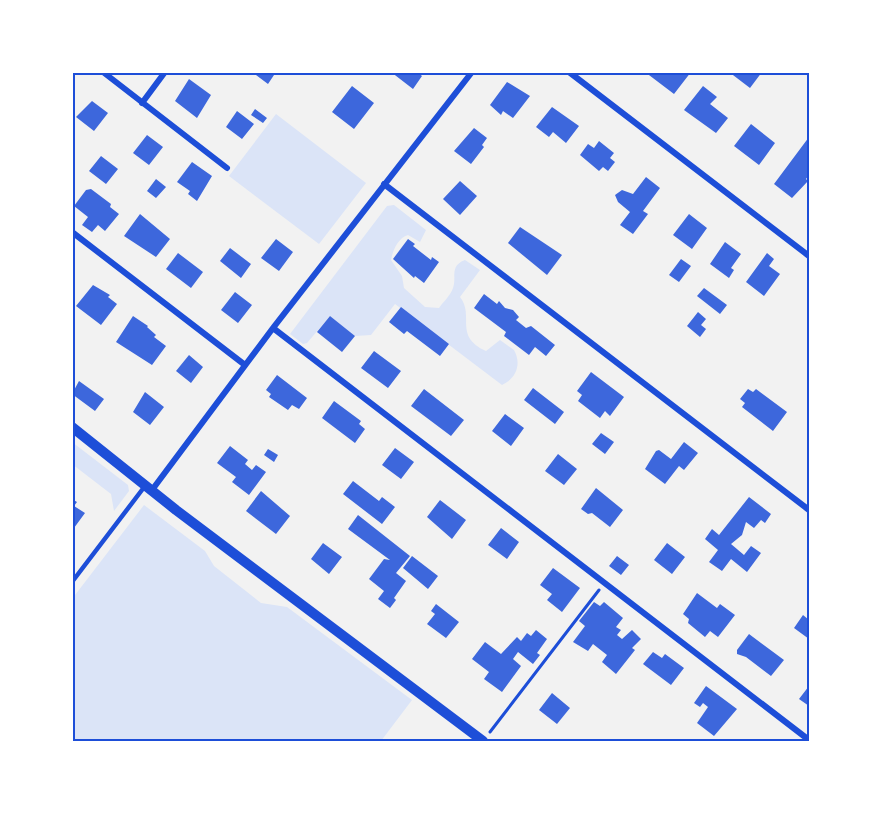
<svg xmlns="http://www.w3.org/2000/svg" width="881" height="813" font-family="Inter,sans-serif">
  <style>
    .green { fill: #dbe4f7 }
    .building { fill: #3d67dc }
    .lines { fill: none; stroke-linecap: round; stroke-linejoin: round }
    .path { stroke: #1d4ed8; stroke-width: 3 }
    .service { stroke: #1d4ed8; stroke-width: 4.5 }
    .minor { stroke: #1d4ed8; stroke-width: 6 }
    .tertiary { stroke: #1d4ed8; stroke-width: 10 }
    .neatline { fill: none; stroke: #1d4ed8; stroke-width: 2 }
  </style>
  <rect width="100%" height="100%" fill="#f2f2f2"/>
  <path class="green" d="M 276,114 L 366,183 L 319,244 L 229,176 Z
    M 394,205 L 426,230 L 420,242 L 408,235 C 398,238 393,250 391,260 L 402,276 L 404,288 L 425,307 L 439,308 C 443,302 451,295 453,288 C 457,277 449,266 465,260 L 480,270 L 460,297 C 475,316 453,336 486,351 L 500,340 L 514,350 C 522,364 516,379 502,385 L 395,304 L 371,335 L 355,336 L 330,316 L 307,343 L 303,344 L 290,334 L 387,206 Z
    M 72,442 L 128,485 L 129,491 L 114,511 L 111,494 L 72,464 Z
    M 144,505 L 205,551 L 214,566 L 261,603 L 287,607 L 412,700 L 381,741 L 72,741 L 72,599 Z"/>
  <path class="building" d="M 252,72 L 276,72 L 268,84 Z
    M 391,72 L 417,72 L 422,76 L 413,89 Z
    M 645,72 L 691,72 L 674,94 Z
    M 729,72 L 762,72 L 750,88 Z
    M 189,79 L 211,95 L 197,118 L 175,101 Z
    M 507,82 L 530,96 L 513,118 L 503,111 L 501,115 L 490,105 Z
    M 352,86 L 374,103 L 354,129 L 332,112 Z
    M 703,86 L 717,97 L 710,104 L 728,118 L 716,133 L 684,110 Z
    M 92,101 L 108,113 L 94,131 L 76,117 Z
    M 552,107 L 579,126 L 566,143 L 553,132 L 549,137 L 536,127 Z
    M 255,109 L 267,118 L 263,123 L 251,115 Z
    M 237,111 L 254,124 L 242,139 L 226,127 Z
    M 751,124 L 775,143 L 759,165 L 734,146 Z
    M 474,128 L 487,138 L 482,145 L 484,147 L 471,164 L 454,151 Z
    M 147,135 L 163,147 L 149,165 L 133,153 Z
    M 809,137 L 809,175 L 806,179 L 808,181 L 792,198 L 774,184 Z
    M 599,141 L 614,153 L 610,158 L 615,162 L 608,171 L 603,167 L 599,171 L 580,155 L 588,144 L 594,148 Z
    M 101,156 L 118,169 L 106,184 L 89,171 Z
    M 192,162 L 212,176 L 197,201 L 188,194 L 190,191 L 177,182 Z
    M 646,177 L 660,188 L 643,211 L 648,214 L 633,234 L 620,225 L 630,212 L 618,202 L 615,195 L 622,190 L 633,194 Z
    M 156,179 L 166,187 L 156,198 L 147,191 Z
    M 460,181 L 477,196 L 460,215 L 443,199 Z
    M 91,189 L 111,204 L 110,207 L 119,214 L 105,231 L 98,225 L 92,232 L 82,225 L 88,217 L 74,206 L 86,190 Z
    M 140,214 L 170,239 L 156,257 L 124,236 Z
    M 689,214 L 707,228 L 692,249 L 673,235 Z
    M 520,227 L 562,255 L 547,275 L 508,243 Z
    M 276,239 L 293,252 L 279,271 L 261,258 Z
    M 408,239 L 415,244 L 413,246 L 431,260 L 432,257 L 439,262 L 424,283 L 415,276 L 414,278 L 393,259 Z
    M 725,242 L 741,254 L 731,268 L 734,270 L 729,278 L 710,264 Z
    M 230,248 L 251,264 L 241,278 L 220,261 Z
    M 178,253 L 203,272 L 191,288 L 166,269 Z
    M 767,253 L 774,259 L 769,266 L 780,274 L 764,296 L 746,282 Z
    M 681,259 L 691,266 L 679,282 L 669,275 Z
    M 93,285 L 110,295 L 108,297 L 117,304 L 101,325 L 76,306 Z
    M 704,288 L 727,305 L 720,314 L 697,296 Z
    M 235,292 L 252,305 L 238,323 L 221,310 Z
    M 484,294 L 497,304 L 499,301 L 505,308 L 513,310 L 519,317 L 516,320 L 526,328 L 531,326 L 555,345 L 546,356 L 535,347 L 529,355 L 504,336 L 506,332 L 474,308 Z
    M 401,307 L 449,344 L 440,356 L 407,331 L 404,334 L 389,322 Z
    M 698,312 L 706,319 L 701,325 L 706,329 L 700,337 L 687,326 Z
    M 133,316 L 148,326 L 147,327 L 156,335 L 154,337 L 166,346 L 152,365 L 116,342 Z
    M 330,316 L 355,336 L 342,352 L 317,332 Z
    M 374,351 L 401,371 L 388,388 L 361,368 Z
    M 189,355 L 203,367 L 191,383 L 176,371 Z
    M 591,372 L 624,397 L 610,416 L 605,411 L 600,418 L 578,401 L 582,395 L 577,391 Z
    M 277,375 L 307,398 L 299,409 L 292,405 L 288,410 L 269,397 L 271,394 L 266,390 Z
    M 79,381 L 104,399 L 95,411 L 72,394 Z
    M 533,388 L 564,412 L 555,424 L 524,400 Z
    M 424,389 L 464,420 L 451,436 L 411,406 Z
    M 748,389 L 753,392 L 756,389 L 787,412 L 773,431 L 742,407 L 745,403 L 740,399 Z
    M 145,392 L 164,407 L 150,425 L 133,412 Z
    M 334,401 L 361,421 L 359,424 L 365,429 L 355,443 L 322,418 Z
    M 505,414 L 524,428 L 511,446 L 492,431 Z
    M 601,433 L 614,442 L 605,454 L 592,444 Z
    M 684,442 L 698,453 L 684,470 L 679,466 L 665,484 L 645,469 L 656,451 L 659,450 L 671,459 Z
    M 230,446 L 248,460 L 245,464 L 252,470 L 256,465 L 266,472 L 249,495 L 232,482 L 236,477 L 217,463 Z
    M 395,448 L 414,462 L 401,479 L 382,465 Z
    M 268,449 L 278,455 L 274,462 L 264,455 Z
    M 558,454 L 577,469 L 564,485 L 545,471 Z
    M 353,481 L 379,501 L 382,497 L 395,507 L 382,524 L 343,494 Z
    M 596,488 L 623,510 L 610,527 L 592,513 L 588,514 L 581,509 Z
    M 261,491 L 290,516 L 276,534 L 246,511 Z
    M 749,497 L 771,514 L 765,523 L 761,520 L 754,528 L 746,522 L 742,535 L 731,544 L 744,555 L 751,546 L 761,553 L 747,572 L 731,559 L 722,571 L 709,562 L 718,550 L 705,539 L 712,529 L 719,535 Z
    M 72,499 L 77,502 L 74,506 L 85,513 L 74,528 Z
    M 440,500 L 466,520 L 452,539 L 427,517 Z
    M 358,515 L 410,556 L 396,573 L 406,581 L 394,598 L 396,600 L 390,608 L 378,599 L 384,591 L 369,579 L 384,559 L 390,560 L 348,529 Z
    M 501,528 L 519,542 L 507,559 L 488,545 Z
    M 323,543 L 342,557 L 329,574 L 311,559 Z
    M 667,543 L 685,557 L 672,574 L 654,560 Z
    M 412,556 L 438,576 L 428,589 L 403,568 Z
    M 617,556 L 629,565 L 621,575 L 609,566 Z
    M 553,568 L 580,588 L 562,612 L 547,600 L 552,594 L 540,585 Z
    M 697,593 L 717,608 L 720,604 L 735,615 L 718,637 L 710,631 L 705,637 L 688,623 L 689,619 L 683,614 Z
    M 594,602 L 600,606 L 604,602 L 623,618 L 616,627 L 621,630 L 617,635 L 622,639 L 632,630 L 641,639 L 632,648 L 635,650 L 616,674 L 602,662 L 607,655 L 593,644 L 588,651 L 573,642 L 585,626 L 579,621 Z
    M 436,604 L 459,622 L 446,638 L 427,624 L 435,614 L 431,611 Z
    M 803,615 L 809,620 L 809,639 L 794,628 Z
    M 536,630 L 547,639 L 537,653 L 540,655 L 533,664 L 518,652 L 513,659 L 521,666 L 502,692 L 484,679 L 489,672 L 472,659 L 485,642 L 501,654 L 517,637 L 521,641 L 527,633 L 531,636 Z
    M 749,634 L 784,660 L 771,676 L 746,657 L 737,654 L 737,650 Z
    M 653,652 L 662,658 L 665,654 L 684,668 L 671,685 L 643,664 Z
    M 706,686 L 737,709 L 714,736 L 697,723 L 708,707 L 703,703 L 700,707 L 694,703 Z
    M 809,686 L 809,706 L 799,699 Z
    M 552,693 L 570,708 L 557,724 L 539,710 Z"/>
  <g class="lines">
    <path class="path" d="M 490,732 L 599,590"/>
    <path class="service" d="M 72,582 L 145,486"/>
    <path class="minor" d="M 103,72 L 227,168
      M 569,72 L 809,256
      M 142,103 L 165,72
      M 384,184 L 809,510
      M 72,232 L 245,365
      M 273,328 L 809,740
      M 152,490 L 273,328 L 472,72"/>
    <path class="tertiary" d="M 72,427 L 176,510 L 483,741"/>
  </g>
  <rect width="881" height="813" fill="none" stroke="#ffffff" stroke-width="147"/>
  <rect x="74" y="74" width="734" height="666" class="neatline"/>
</svg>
